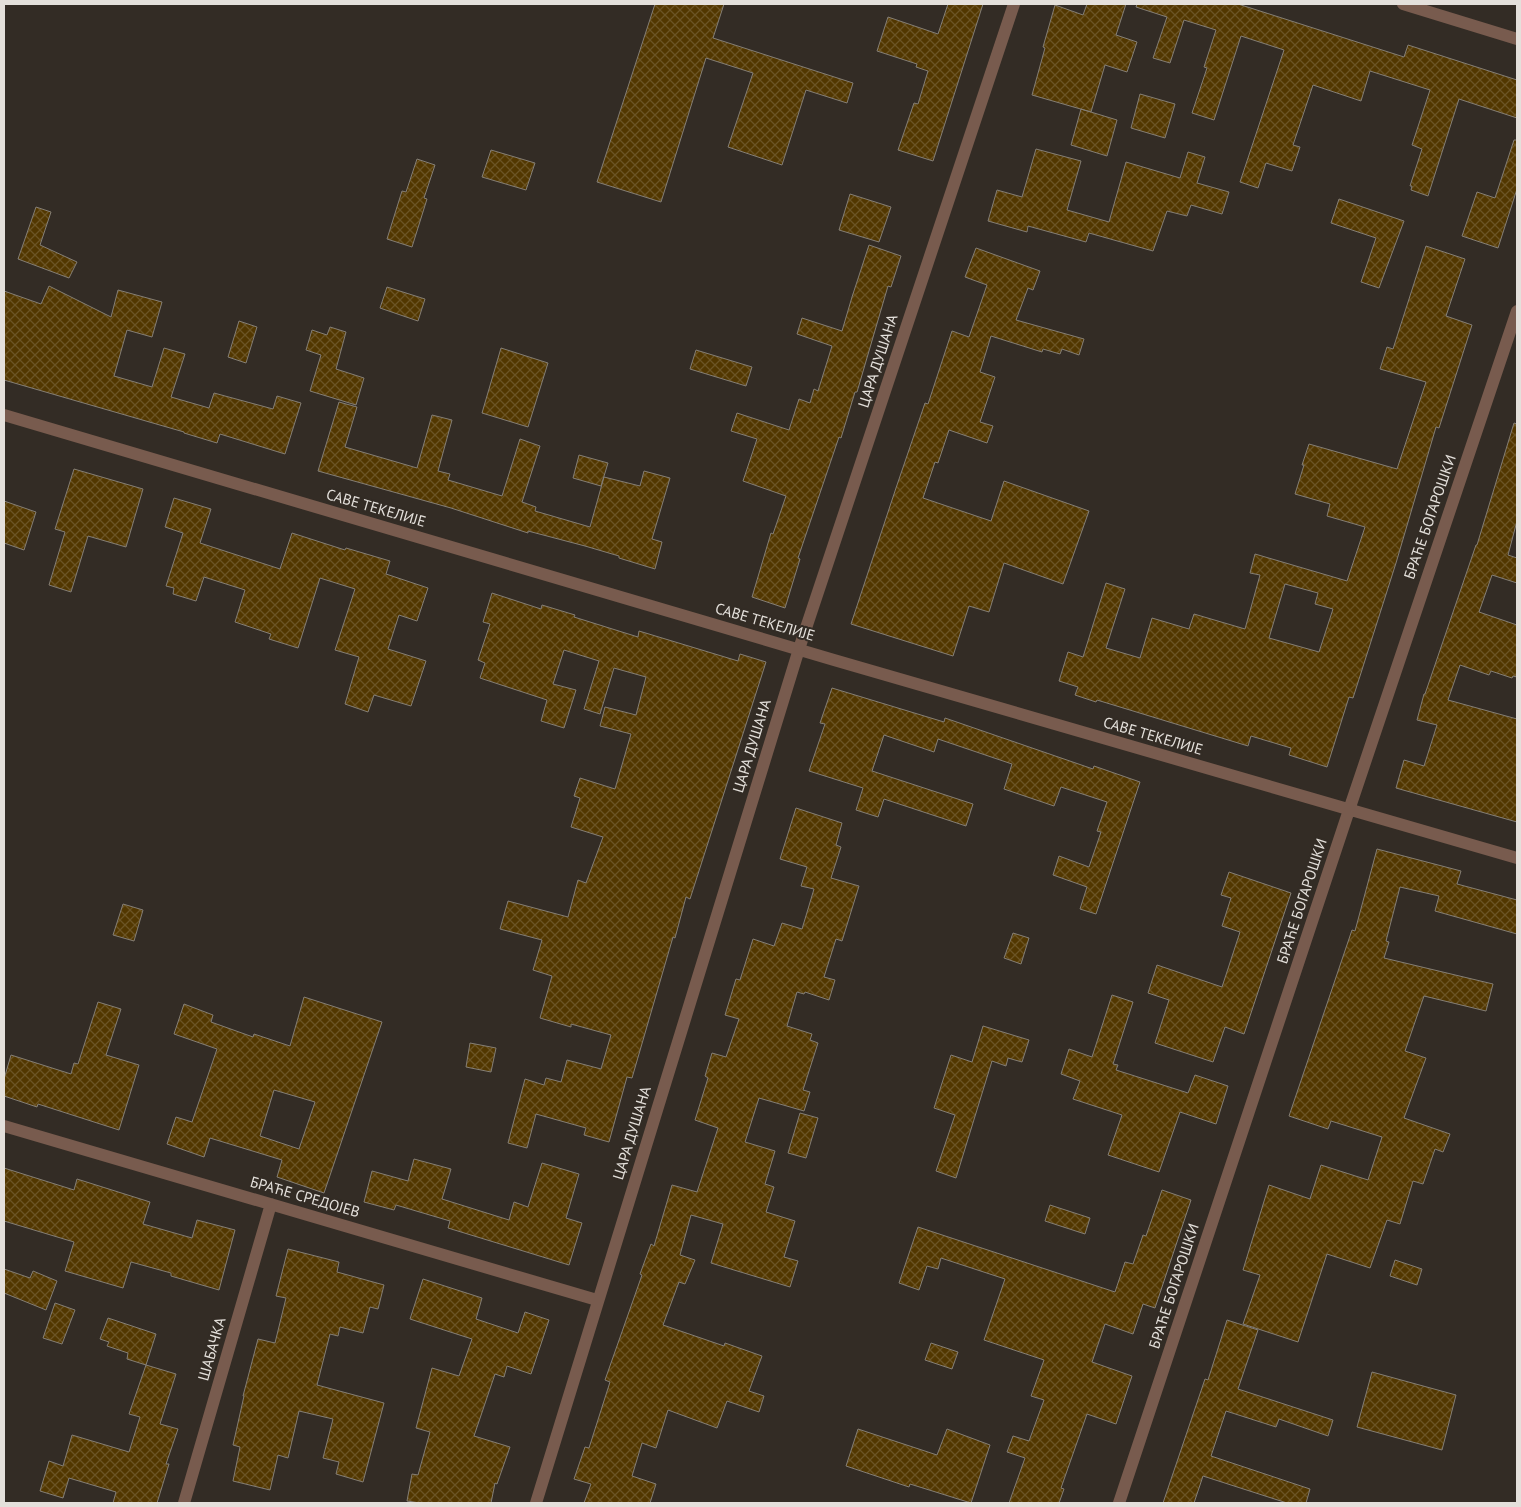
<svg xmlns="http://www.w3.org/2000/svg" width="1521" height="1507" font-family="'PT Sans',sans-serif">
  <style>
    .building { fill: url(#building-cross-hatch); stroke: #847e75; fill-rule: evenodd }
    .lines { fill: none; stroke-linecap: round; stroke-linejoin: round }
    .minor { stroke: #785b4e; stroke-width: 12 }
    .labels { text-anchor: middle; stroke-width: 4; stroke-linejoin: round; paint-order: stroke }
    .street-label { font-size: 15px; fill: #e4e0db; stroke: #332c25 }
  </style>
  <defs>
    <pattern id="building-cross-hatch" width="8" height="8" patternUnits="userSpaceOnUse" patternTransform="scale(1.25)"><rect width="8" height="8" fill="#523700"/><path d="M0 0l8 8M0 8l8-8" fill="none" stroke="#6b5425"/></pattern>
  </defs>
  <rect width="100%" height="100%" fill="#332c25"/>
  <path class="building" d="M 655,4 L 724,4 L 713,38 L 853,83 L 847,103 L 806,90 L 782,165 L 728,147 L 753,73 L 706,58 L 661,202 L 597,182 Z
    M 948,4 L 983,4 L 933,161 L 898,150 L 914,103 L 918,104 L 928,71 L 916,67 L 917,64 L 877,51 L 888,17 L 938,34 Z
    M 1087,4 L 1126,4 L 1116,35 L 1137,42 L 1127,72 L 1105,65 L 1091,112 L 1032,95 L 1045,48 L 1043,47 L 1055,5 L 1083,15 Z
    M 1137,4 L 1238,4 L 1404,57 L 1408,45 L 1517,80 L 1517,118 L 1459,99 L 1428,196 L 1411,190 L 1412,186 L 1410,186 L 1422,149 L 1412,145 L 1430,90 L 1370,71 L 1361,101 L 1313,85 L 1293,145 L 1300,147 L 1292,171 L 1266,163 L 1258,188 L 1240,182 L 1284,50 L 1241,36 L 1214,120 L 1192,113 L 1207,68 L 1204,67 L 1216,30 L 1184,20 L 1170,63 L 1153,58 L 1167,17 L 1136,7 Z
    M 1140,94 L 1175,104 L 1165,138 L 1131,128 Z
    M 1081,109 L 1117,120 L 1107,156 L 1071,145 Z
    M 1514,140 L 1517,140 L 1517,189 L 1498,248 L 1462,236 L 1477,192 L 1495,198 Z
    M 1036,149 L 1081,161 L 1067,210 L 1109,222 L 1126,162 L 1180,178 L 1188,152 L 1205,157 L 1197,183 L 1229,192 L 1222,214 L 1191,205 L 1187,216 L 1167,211 L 1153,251 L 1089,233 L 1086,242 L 1028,226 L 1027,232 L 988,221 L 997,190 L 1022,197 Z
    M 491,150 L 535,163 L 526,190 L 482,177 Z
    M 417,159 L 435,165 L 424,198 L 427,199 L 412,247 L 387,239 L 402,191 L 406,192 Z
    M 850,194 L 891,207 L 879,242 L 839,230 Z
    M 1339,199 L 1404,221 L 1379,288 L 1361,282 L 1376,238 L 1331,223 Z
    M 36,207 L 51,212 L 40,245 L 77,262 L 69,278 L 18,259 Z
    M 869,245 L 901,256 L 891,287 L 888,286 L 857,392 L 855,392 L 841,438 L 839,437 L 798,558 L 800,559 L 785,608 L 752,597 L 771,533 L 773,534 L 786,496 L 743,481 L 757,439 L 731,431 L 737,413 L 789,430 L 799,399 L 810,403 L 814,389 L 818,391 L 832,346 L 797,334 L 802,318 L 842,331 L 852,297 Z
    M 1426,246 L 1465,259 L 1446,316 L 1472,325 L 1439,428 L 1436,427 L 1396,563 L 1353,698 L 1349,697 L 1327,767 L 1289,755 L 1291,748 L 1251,736 L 1248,746 L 1097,700 L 1096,702 L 1075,695 L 1078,687 L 1059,681 L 1068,652 L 1083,657 L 1106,583 L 1125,589 L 1106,648 L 1140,658 L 1152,618 L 1189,629 L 1194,614 L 1245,629 L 1260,575 L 1250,573 L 1255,554 L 1347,581 L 1365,527 L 1327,516 L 1330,504 L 1295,494 L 1304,465 L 1302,465 L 1309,444 L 1397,469 L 1426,382 L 1380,369 L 1387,347 L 1393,349 ZM 1285,584 L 1318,593 L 1315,604 L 1333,609 L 1319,652 L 1269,638 Z
    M 976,248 L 1040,271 L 1033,290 L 1028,288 L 1016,320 L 1084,339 L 1079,355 L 1062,349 L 1060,354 L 1043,349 L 1042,352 L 991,336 L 980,372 L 995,377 L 980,422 L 993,426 L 987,443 L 949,430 L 938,463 L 935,462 L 923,498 L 991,521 L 1004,481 L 1089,511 L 1063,584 L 1004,563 L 989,612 L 969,606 L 953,656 L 851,624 L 896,488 L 925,403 L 928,404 L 952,331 L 969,337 L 987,285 L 965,277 Z
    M 49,286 L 111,317 L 118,290 L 162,302 L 152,337 L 127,330 L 114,376 L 152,387 L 164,348 L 185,354 L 171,397 L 209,408 L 214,393 L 273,409 L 277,396 L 301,403 L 285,454 L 220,434 L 217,443 L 184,433 L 184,432 L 4,380 L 4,291 L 41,304 Z
    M 387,287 L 425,299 L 418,321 L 380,308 Z
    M 239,321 L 257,327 L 246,363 L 228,357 Z
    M 330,327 L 346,332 L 336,369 L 364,378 L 356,405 L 310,391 L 321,355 L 306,350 L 312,330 L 327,335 Z
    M 501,348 L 548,363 L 528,427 L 482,413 Z
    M 696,350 L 752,367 L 746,386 L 690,369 Z
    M 339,402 L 357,407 L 345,447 L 417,468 L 432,415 L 452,420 L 438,471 L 450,474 L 448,480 L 502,496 L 520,439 L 540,446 L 522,502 L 536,507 L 535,511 L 590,527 L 604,477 L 640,486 L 644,471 L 670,478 L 652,539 L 662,542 L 655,569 L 619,558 L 619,556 L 585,546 L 528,531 L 528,533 L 451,508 L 318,471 Z
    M 1514,423 L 1517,424 L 1517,521 L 1508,555 L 1517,558 L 1517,583 L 1492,575 L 1479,612 L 1517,625 L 1517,677 L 1513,676 L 1512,678 L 1491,671 L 1489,675 L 1460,665 L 1448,700 L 1517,719 L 1517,822 L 1396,788 L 1404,760 L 1424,766 L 1437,725 L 1417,720 L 1424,694 L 1425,694 L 1476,545 L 1477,545 Z
    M 579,455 L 608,463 L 601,486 L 573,478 Z
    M 74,469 L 143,489 L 126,547 L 88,536 L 71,592 L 49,585 L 65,532 L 55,529 Z
    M 174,498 L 211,509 L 200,543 L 280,569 L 292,533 L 345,550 L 346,548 L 390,561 L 386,574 L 428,588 L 417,621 L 399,615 L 388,649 L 426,661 L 411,706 L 374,695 L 368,712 L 345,704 L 359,657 L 335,650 L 355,589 L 320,578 L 298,648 L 269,639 L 271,634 L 235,622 L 245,590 L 204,577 L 196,601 L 173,594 L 174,588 L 166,586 L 183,533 L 165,527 Z
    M 4,501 L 36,512 L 24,550 L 4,543 Z
    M 492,593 L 541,609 L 542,605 L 575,615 L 574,617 L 638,637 L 639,631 L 738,661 L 740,654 L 766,662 L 690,899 L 686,897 L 675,938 L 673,937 L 632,1078 L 627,1077 L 609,1142 L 584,1135 L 586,1128 L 536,1114 L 527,1148 L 508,1143 L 525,1079 L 544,1085 L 546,1078 L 561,1082 L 567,1060 L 601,1069 L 611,1035 L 571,1024 L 571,1027 L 540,1018 L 552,976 L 533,970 L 542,940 L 500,929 L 508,901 L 568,917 L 578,880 L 586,883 L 603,837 L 571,827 L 580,798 L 574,796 L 580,778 L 615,789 L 631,734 L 600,726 L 605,707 L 636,715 L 646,677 L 614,668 L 600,714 L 584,709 L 599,661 L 564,650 L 553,684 L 576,690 L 564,728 L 541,721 L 547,700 L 480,678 L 485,663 L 478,660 L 490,624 L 483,622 Z
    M 832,688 L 944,722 L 945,718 L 1093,769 L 1094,766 L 1140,782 L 1096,914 L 1080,909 L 1087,887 L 1053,875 L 1059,856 L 1089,867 L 1101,832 L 1097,831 L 1107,802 L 1061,787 L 1054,806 L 1004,789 L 1012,764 L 938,739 L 934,752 L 884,735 L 872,771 L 973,804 L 966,826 L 884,799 L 878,817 L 856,810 L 863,788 L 809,771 L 825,724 L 820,723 Z
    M 796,808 L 842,823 L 836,845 L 841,847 L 831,878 L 859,886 L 842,941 L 836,939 L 824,977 L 835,980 L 829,1000 L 805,992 L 804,994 L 797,992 L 787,1026 L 812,1034 L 810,1040 L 818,1043 L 803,1090 L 810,1092 L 804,1111 L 759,1098 L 745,1142 L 775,1151 L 765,1184 L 774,1187 L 766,1212 L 795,1221 L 784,1257 L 798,1261 L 790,1287 L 711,1263 L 723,1224 L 691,1215 L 680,1255 L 695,1260 L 685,1284 L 679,1282 L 663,1325 L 724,1346 L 725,1343 L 762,1356 L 749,1391 L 764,1396 L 759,1412 L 727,1401 L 717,1428 L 668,1410 L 656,1448 L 642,1443 L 632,1476 L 656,1484 L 650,1503 L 584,1503 L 591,1484 L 574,1479 L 585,1447 L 589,1448 L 610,1382 L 605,1380 L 642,1275 L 640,1274 L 651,1244 L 654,1246 L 672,1185 L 697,1192 L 718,1128 L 695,1120 L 708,1078 L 705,1076 L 712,1053 L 726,1057 L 739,1019 L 725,1015 L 736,979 L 740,980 L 753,939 L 774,946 L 782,923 L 802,929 L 814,889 L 801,886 L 807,867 L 780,859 Z
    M 1377,849 L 1461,871 L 1457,884 L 1517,900 L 1517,934 L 1435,911 L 1439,896 L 1400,887 L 1386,941 L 1389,942 L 1384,958 L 1493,984 L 1486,1011 L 1424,996 L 1405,1051 L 1426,1058 L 1404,1118 L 1450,1134 L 1443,1152 L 1435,1149 L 1423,1184 L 1413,1181 L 1400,1224 L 1387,1220 L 1370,1268 L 1327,1254 L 1298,1342 L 1243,1324 L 1260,1275 L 1243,1270 L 1269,1185 L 1310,1199 L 1321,1165 L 1368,1180 L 1382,1137 L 1331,1121 L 1328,1129 L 1289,1116 L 1352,930 L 1355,931 Z
    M 1229,872 L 1291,893 L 1244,1034 L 1225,1027 L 1213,1062 L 1155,1043 L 1169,1000 L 1148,993 L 1157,965 L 1222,987 L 1240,932 L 1222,926 L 1231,898 L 1221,895 Z
    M 123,904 L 143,910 L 134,941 L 113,935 Z
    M 1013,933 L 1029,938 L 1021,964 L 1004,958 Z
    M 1112,995 L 1133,1002 L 1113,1064 L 1118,1065 L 1116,1070 L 1188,1093 L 1195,1075 L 1228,1086 L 1216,1124 L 1180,1112 L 1159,1172 L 1108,1155 L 1122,1115 L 1073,1099 L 1080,1081 L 1061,1074 L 1069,1049 L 1092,1057 Z
    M 304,997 L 382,1022 L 324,1193 L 277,1177 L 282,1160 L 210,1138 L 204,1157 L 167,1144 L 176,1117 L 192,1122 L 217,1049 L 174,1034 L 184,1004 L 213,1015 L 211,1022 L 253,1037 L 254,1034 L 290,1046 ZM 274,1090 L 315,1102 L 299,1149 L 260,1136 Z
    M 98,1002 L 121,1009 L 106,1055 L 139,1065 L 119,1130 L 38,1104 L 37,1107 L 4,1096 L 4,1079 L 11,1055 L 71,1074 L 74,1063 L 78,1064 Z
    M 983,1026 L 1029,1040 L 1022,1062 L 1008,1058 L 1006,1066 L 992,1061 L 956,1178 L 936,1171 L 955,1115 L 934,1108 L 951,1055 L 972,1062 Z
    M 470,1043 L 496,1048 L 491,1072 L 466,1067 Z
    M 800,1113 L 818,1118 L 806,1158 L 788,1153 Z
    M 414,1159 L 451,1169 L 442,1199 L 509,1220 L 514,1202 L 528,1207 L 542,1163 L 579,1174 L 566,1218 L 582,1223 L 569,1265 L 448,1228 L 450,1221 L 396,1205 L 394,1210 L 364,1202 L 372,1171 L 408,1181 Z
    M 4,1168 L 74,1190 L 77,1179 L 150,1202 L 143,1224 L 192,1238 L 197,1220 L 235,1230 L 219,1290 L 171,1276 L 171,1273 L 131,1262 L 123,1288 L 65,1271 L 74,1242 L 4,1221 Z
    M 1162,1190 L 1191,1200 L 1155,1308 L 1143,1304 L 1133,1334 L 1105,1324 L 1092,1362 L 1132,1376 L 1116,1424 L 1087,1414 L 1061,1488 L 1064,1489 L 1059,1503 L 1009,1503 L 1025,1458 L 1007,1452 L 1013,1436 L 1029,1441 L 1044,1400 L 1031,1396 L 1044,1360 L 984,1340 L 1005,1279 L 941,1258 L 938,1269 L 927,1266 L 919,1290 L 899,1283 L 918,1227 L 1115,1292 L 1125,1262 L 1133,1264 L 1143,1235 L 1146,1236 Z
    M 1050,1205 L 1090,1218 L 1085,1234 L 1045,1221 Z
    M 288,1249 L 339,1262 L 337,1272 L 384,1285 L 378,1309 L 370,1307 L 363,1333 L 340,1327 L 338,1336 L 330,1334 L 317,1385 L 384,1403 L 363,1482 L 336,1474 L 339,1462 L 323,1458 L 333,1419 L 299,1411 L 288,1458 L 278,1455 L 270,1490 L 233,1481 L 240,1447 L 233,1445 L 244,1396 L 243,1396 L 258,1339 L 275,1343 L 286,1298 L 276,1296 Z
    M 1395,1260 L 1422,1269 L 1417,1285 L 1390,1276 Z
    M 4,1269 L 30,1278 L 33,1271 L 57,1281 L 46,1310 L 4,1293 Z
    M 423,1279 L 482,1298 L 476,1319 L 518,1333 L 525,1312 L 549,1320 L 531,1374 L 507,1366 L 504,1377 L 495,1374 L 474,1436 L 510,1447 L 497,1484 L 495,1483 L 491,1503 L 420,1503 L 407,1501 L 412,1474 L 418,1475 L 430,1432 L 416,1428 L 432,1368 L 459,1376 L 472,1339 L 410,1319 Z
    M 55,1303 L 75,1310 L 62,1344 L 43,1338 Z
    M 108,1318 L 156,1334 L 146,1365 L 127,1359 L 128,1353 L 107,1346 L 109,1342 L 100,1339 Z
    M 1227,1320 L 1258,1330 L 1238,1389 L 1333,1420 L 1328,1436 L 1279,1419 L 1276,1427 L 1226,1411 L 1211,1456 L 1310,1489 L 1306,1503 L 1287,1503 L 1203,1476 L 1194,1503 L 1163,1503 L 1205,1379 L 1208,1380 Z
    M 931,1343 L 958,1352 L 952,1369 L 925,1360 Z
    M 146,1365 L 176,1374 L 160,1424 L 178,1429 L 166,1464 L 169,1464 L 157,1503 L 113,1503 L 116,1492 L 69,1478 L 63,1498 L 40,1491 L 49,1461 L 63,1466 L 72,1435 L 129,1452 L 140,1417 L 129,1414 Z
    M 1372,1372 L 1456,1395 L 1442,1450 L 1357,1427 Z
    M 858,1429 L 937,1455 L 947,1429 L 990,1445 L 971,1503 L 910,1484 L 909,1487 L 846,1466 Z"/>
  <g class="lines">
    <path class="minor" d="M 1403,4 L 1517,39
      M 4,415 L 834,660 L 1517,858
      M 4,1126 L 597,1300
      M 184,1503 L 271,1204
      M 536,1503 L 799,649 L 1014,4
      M 1119,1503 L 1349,810 L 1517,311"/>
  </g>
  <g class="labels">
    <g class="street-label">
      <text transform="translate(878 361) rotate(-72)" y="5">ЦАРА ДУШАНА</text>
      <text transform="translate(376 508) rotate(16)" y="5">САВЕ ТЕКЕЛИЈЕ</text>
      <text transform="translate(1430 517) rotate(-71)" y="5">БРАЋЕ БОГАРОШКИ</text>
      <text transform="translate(765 622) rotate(16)" y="5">САВЕ ТЕКЕЛИЈЕ</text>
      <text transform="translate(1153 736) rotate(16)" y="5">САВЕ ТЕКЕЛИЈЕ</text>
      <text transform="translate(752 746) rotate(-73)" y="5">ЦАРА ДУШАНА</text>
      <text transform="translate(1302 901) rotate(-72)" y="5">БРАЋЕ БОГАРОШКИ</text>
      <text transform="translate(632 1133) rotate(-73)" y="5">ЦАРА ДУШАНА</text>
      <text transform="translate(305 1197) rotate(16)" y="5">БРАЋЕ СРЕДОЈЕВ</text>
      <text transform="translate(1174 1286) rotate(-72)" y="5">БРАЋЕ БОГАРОШКИ</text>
      <text transform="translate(212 1349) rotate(-74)" y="5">ШАБАЧКА</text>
    </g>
  </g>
  <rect width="1521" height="1507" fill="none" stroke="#e4e0db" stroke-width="10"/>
</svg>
